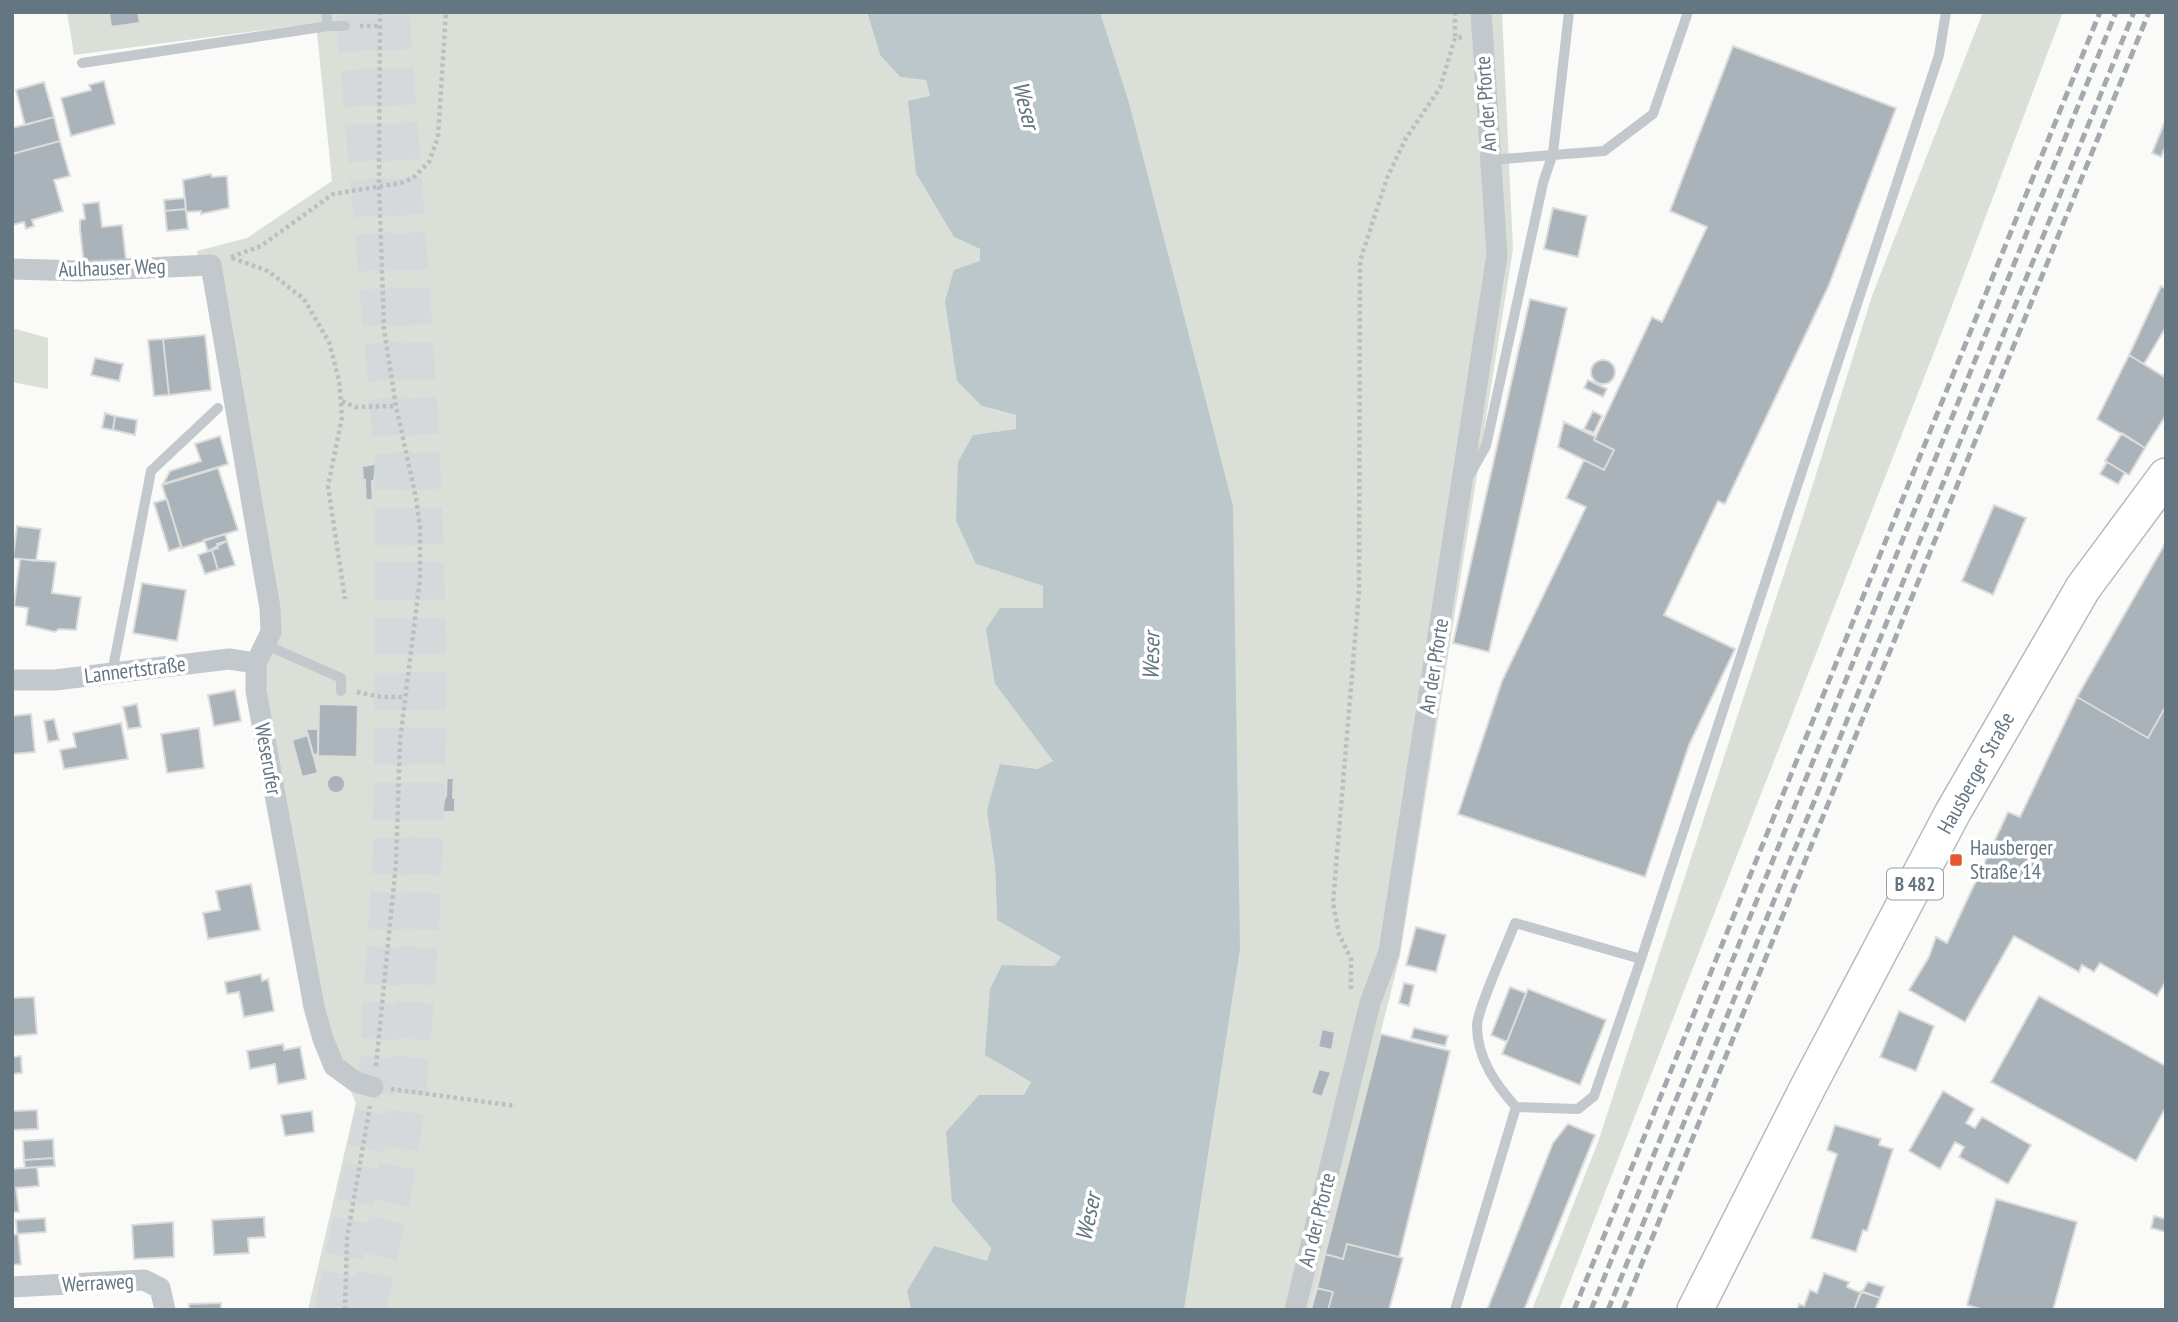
<svg xmlns="http://www.w3.org/2000/svg" width="2178" height="1322" font-family="'PT Sans Narrow',sans-serif">
  <style>
    .green { fill: #dadfd7 }
    .water { fill: #bbc7cb }
    .building { fill: #aab3b9; stroke: #dcdcda; stroke-width: 2 }
    .lines { fill: none; stroke-linecap: round; stroke-linejoin: round }
    .trunk-tunnel { stroke: #d5d9db; stroke-width: 37; stroke-dasharray: 37 18; stroke-linecap: butt }
    .primary-casing { stroke: #b5babe; stroke-width: 38 }
    .path { stroke: #bbbfc2; stroke-width: 4.5; stroke-dasharray: 3.5 3.5; stroke-linecap: butt }
    .service { stroke: #c3c8cc; stroke-width: 10 }
    .minor { stroke: #c3c8cc; stroke-width: 21 }
    .primary { stroke: #fff; stroke-width: 35 }
    .rail { stroke: #a2aab0; stroke-width: 5; stroke-dasharray: 10 5; stroke-linecap: butt }
    .poi-dot { fill: #e4572e; stroke: #fff; stroke-width: 2.5 }
    .labels { text-anchor: middle; stroke-width: 7; stroke-linejoin: round; paint-order: stroke }
    .shield { fill: #fff; stroke: #939fa8; stroke-width: 2 }
    .shield-label { font-size: 19px; font-weight: bold; fill: #657683 }
    .street-label { font-size: 21px; fill: #657683; stroke: #fff }
    .poi-label { font-size: 21px; fill: #657683; stroke: #fff; text-anchor: start }
    .water-label { font-size: 23px; font-style: italic; fill: #60757c; stroke: #fff }
  </style>
  <rect width="100%" height="100%" fill="#fafaf8"/>
  <path class="green" d="M 67,12 L 867,12 L 880,55 L 900,77 L 926,79 L 930,96 L 908,102 L 954,237 L 980,249 L 982,406 L 1016,415 L 1017,429 L 973,435 L 976,564 L 1043,586 L 1043,608 L 1000,608 L 995,684 L 1053,761 L 1039,769 L 1000,764 L 995,866 L 997,920 L 1061,957 L 1054,966 L 1002,965 L 1031,1082 L 1025,1095 L 979,1095 L 952,1202 L 991,1248 L 987,1261 L 907,1291 L 911,1310 L 308,1310 L 356,1103 L 318,1014 L 253,667 L 272,620 L 197,251 L 247,238 L 332,181 L 316,23 L 74,55 Z
    M 1100,12 L 1502,12 L 1513,249 L 1400,956 L 1310,1310 L 1184,1310 L 1240,950 L 1128,99 Z
    M 1983,12 L 2063,12 L 1947,319 L 1559,1310 L 1532,1310 L 1598,1142 L 1803,516 L 1872,296 Z
    M 12,328 L 48,338 L 48,389 L 12,382 Z"/>
  <path class="water" d="M 867,12 L 1100,12 L 1128,99 L 1233,506 L 1240,950 L 1184,1310 L 911,1310 L 907,1291 L 934,1246 L 987,1261 L 991,1248 L 952,1202 L 946,1132 L 979,1095 L 1024,1095 L 1031,1082 L 985,1055 L 990,989 L 1002,965 L 1054,966 L 1061,957 L 997,920 L 995,866 L 987,810 L 1000,764 L 1038,769 L 1053,761 L 995,684 L 986,629 L 1000,608 L 1043,608 L 1043,586 L 976,564 L 956,521 L 958,462 L 973,435 L 1016,429 L 1016,415 L 982,406 L 957,381 L 945,301 L 954,270 L 980,261 L 980,249 L 954,237 L 916,173 L 908,101 L 930,96 L 926,80 L 900,77 L 880,55 Z"/>
  <path class="building" d="M 109,12 L 138,12 L 140,23 L 111,27 Z
    M 1733,46 L 1896,108 L 1829,285 L 1725,504 L 1718,501 L 1664,615 L 1735,649 L 1689,745 L 1645,877 L 1458,814 L 1502,681 L 1586,507 L 1566,498 L 1584,460 L 1604,470 L 1614,450 L 1594,440 L 1652,317 L 1662,322 L 1707,227 L 1670,211 Z
    M 104,81 L 115,124 L 71,136 L 61,98 L 91,90 L 89,85 Z
    M 44,82 L 54,117 L 25,125 L 16,90 Z
    M 54,117 L 60,141 L 12,154 L 12,128 Z
    M 2166,119 L 2166,145 L 2161,157 L 2152,153 Z
    M 60,141 L 70,176 L 54,180 L 63,211 L 32,220 L 34,226 L 26,229 L 24,222 L 12,225 L 12,154 Z
    M 211,174 L 212,177 L 227,176 L 229,208 L 201,214 L 201,211 L 186,212 L 183,180 Z
    M 185,198 L 186,209 L 165,211 L 164,200 Z
    M 99,202 L 102,227 L 122,225 L 126,260 L 84,265 L 80,229 L 80,220 L 85,219 L 83,204 Z
    M 1553,208 L 1587,216 L 1578,257 L 1544,249 Z
    M 186,209 L 188,229 L 167,231 L 165,211 Z
    M 2161,286 L 2166,289 L 2166,327 L 2144,364 L 2129,355 Z
    M 1530,299 L 1567,308 L 1489,652 L 1453,643 Z
    M 205,335 L 211,390 L 169,395 L 163,339 Z
    M 163,339 L 169,395 L 154,396 L 148,340 Z
    M 2129,355 L 2163,376 L 2166,371 L 2166,415 L 2145,448 L 2097,419 Z
    M 95,358 L 123,364 L 119,381 L 91,375 Z
    M1591 372a12 12 0 1 1 24 0a12 12 0 1 1-24 0Z
    M 1588,380 L 1607,389 L 1603,397 L 1584,388 Z
    M 1593,411 L 1602,416 L 1594,433 L 1584,429 Z
    M 105,413 L 115,416 L 113,430 L 102,428 Z
    M 115,416 L 137,420 L 135,435 L 113,430 Z
    M 1564,422 L 1596,437 L 1594,440 L 1614,450 L 1604,470 L 1558,447 Z
    M 2122,433 L 2145,448 L 2129,475 L 2105,461 Z
    M 220,436 L 228,464 L 163,484 L 170,471 L 201,461 L 195,444 Z
    M 2107,462 L 2125,473 L 2118,484 L 2100,474 Z
    M 376,464 L 374,481 L 379,481 L 372,481 L 373,508 L 372,500 L 367,500 L 366,508 L 365,480 L 356,479 L 363,479 L 362,466 Z
    M 218,468 L 238,530 L 182,548 L 162,485 Z
    M 167,499 L 181,547 L 169,551 L 154,503 Z
    M 1994,505 L 2026,518 L 1993,595 L 1962,581 Z
    M 17,526 L 41,529 L 36,561 L 13,558 Z
    M 225,534 L 227,541 L 208,551 L 204,540 Z
    M 227,541 L 235,565 L 218,570 L 212,550 L 218,548 L 217,544 Z
    M 2166,542 L 2166,706 L 2148,738 L 2077,697 Z
    M 212,550 L 218,570 L 205,574 L 198,555 Z
    M 20,559 L 56,562 L 52,593 L 81,597 L 76,630 L 59,629 L 55,632 L 26,625 L 28,608 L 14,606 Z
    M 142,583 L 186,590 L 177,641 L 133,633 Z
    M 235,690 L 241,721 L 214,726 L 208,695 Z
    M 2077,697 L 2148,738 L 2166,706 L 2166,981 L 2157,996 L 2100,963 L 2094,972 L 2082,965 L 2079,972 L 2014,936 L 1965,1022 L 1909,990 L 1929,957 L 1936,937 L 1947,943 L 2008,812 L 2020,817 Z
    M 137,704 L 141,727 L 128,729 L 123,707 Z
    M 319,704 L 358,705 L 357,757 L 318,756 Z
    M 31,714 L 35,752 L 12,754 L 12,716 Z
    M 54,719 L 59,740 L 48,742 L 44,721 Z
    M 121,723 L 128,759 L 64,769 L 60,750 L 76,747 L 73,733 Z
    M 199,728 L 204,768 L 167,773 L 161,734 Z
    M 306,729 L 318,729 L 318,754 L 313,755 Z
    M 308,735 L 318,773 L 302,777 L 292,740 Z
    M 447,770 L 448,778 L 453,778 L 454,770 L 453,798 L 462,800 L 455,799 L 455,812 L 441,812 L 445,797 L 439,796 L 446,796 Z
    M327 784a9 9 0 1 1 18 0a9 9 0 1 1-18 0Z
    M 251,884 L 260,930 L 208,939 L 203,913 L 220,910 L 216,891 Z
    M 1416,927 L 1446,935 L 1436,972 L 1406,965 Z
    M 261,974 L 262,981 L 268,979 L 274,1011 L 244,1017 L 239,992 L 227,994 L 225,982 Z
    M 1404,983 L 1414,985 L 1409,1006 L 1399,1003 Z
    M 1510,987 L 1526,993 L 1507,1042 L 1491,1035 Z
    M 1528,989 L 1606,1020 L 1580,1085 L 1502,1054 Z
    M 2039,996 L 2166,1066 L 2166,1107 L 2136,1161 L 1991,1082 Z
    M 34,997 L 37,1034 L 12,1036 L 12,998 Z
    M 1899,1011 L 1934,1026 L 1916,1071 L 1880,1057 Z
    M 1414,1028 L 1448,1036 L 1445,1046 L 1411,1038 Z
    M 1322,1029 L 1335,1032 L 1332,1050 L 1318,1047 Z
    M 1381,1034 L 1450,1051 L 1399,1257 L 1347,1244 L 1343,1259 L 1325,1254 Z
    M 283,1044 L 284,1050 L 300,1047 L 306,1079 L 278,1084 L 275,1064 L 250,1069 L 247,1051 Z
    M 21,1056 L 22,1073 L 12,1074 L 12,1057 Z
    M 1319,1069 L 1331,1072 L 1322,1097 L 1311,1093 Z
    M 1943,1091 L 1974,1109 L 1966,1123 L 1975,1128 L 1982,1117 L 2031,1145 L 2008,1184 L 1959,1157 L 1964,1147 L 1955,1142 L 1940,1169 L 1909,1151 Z
    M 37,1110 L 38,1129 L 12,1130 L 12,1111 Z
    M 312,1111 L 314,1132 L 285,1136 L 281,1115 Z
    M 1568,1124 L 1595,1135 L 1524,1310 L 1487,1310 L 1553,1143 Z
    M 1835,1125 L 1881,1139 L 1879,1145 L 1893,1149 L 1867,1231 L 1863,1230 L 1856,1252 L 1811,1238 L 1837,1154 L 1827,1150 Z
    M 53,1139 L 54,1158 L 24,1160 L 23,1141 Z
    M 54,1158 L 55,1166 L 25,1168 L 24,1160 Z
    M 37,1167 L 39,1186 L 16,1188 L 19,1212 L 12,1212 L 12,1169 Z
    M 1996,1199 L 2077,1222 L 2053,1310 L 1984,1310 L 1967,1305 Z
    M 2154,1216 L 2166,1219 L 2166,1232 L 2151,1228 Z
    M 264,1217 L 265,1237 L 248,1238 L 249,1253 L 214,1255 L 212,1220 Z
    M 45,1218 L 46,1232 L 17,1234 L 16,1220 Z
    M 173,1222 L 174,1257 L 134,1259 L 132,1225 Z
    M 18,1234 L 21,1264 L 12,1265 L 12,1235 Z
    M 1347,1244 L 1403,1258 L 1389,1310 L 1328,1310 L 1333,1292 L 1317,1288 L 1325,1254 L 1343,1259 Z
    M 1824,1273 L 1849,1282 L 1847,1287 L 1861,1293 L 1854,1310 L 1797,1310 L 1799,1304 L 1804,1306 L 1810,1290 L 1817,1293 Z
    M 1868,1282 L 1884,1287 L 1880,1298 L 1862,1292 Z
    M 1317,1288 L 1333,1292 L 1328,1310 L 1311,1310 Z
    M 1861,1291 L 1880,1298 L 1875,1310 L 1854,1310 Z
    M 221,1303 L 221,1310 L 189,1310 L 189,1304 Z"/>
  <g class="lines">
    <path class="trunk-tunnel" d="M 333,1310 L 375,1104 L 392,845 L 393,458 L 354,12
      M 367,1310 C 382,1242 399,1173 406,1104 C 422,950 429,795 427,640 C 425,430 405,221 391,12"/>
    <defs>
      <path id="primary" d="M 1695,1310 L 1808,1087 L 1953,812 L 2083,588 L 2166,476"/>
    </defs>
    <use href="#primary" class="primary-casing"/>
    <path class="path" d="M 1455,12 L 1455,38
      M 360,26 L 380,26
      M 231,257 L 261,246 L 333,194 L 401,183 L 413,178 L 429,162 L 438,137 L 446,12
      M 232,258 L 268,271 L 304,299 L 329,342 L 339,380 L 342,417 L 328,486 L 345,599
      M 342,401 L 355,407 L 396,406
      M 357,692 L 381,697 L 404,697
      M 1351,989 L 1351,959 L 1339,934 L 1333,903 L 1359,591 L 1360,261 L 1387,178 L 1406,138 L 1440,88 L 1455,38 L 1463,37
      M 376,1066 L 396,863 L 400,740 L 420,579 L 420,527 L 416,498 L 396,406 L 384,329 L 379,186 L 380,12
      M 391,1089 L 516,1106
      M 345,1310 L 347,1238 L 370,1106"/>
    <path class="service" d="M 328,26 L 345,26
      M 82,63 L 328,26 L 326,12
      M 1490,160 L 1604,151 L 1653,114 L 1688,12
      M 1469,476 L 1486,446 L 1543,183 L 1553,153 L 1569,12
      M 266,645 L 341,678 L 341,691
      M 112,673 L 151,471 L 218,408
      M 1515,923 L 1641,959 L 1594,1096 L 1578,1109 L 1516,1107 C 1496,1085 1477,1058 1477,1026 C 1477,1009 1508,943 1515,923 Z
      M 1641,959 C 1743,658 1838,356 1939,55 L 1946,12
      M 1455,1310 L 1516,1107"/>
    <path class="minor" d="M 12,269 L 80,271 L 211,265 L 270,608 L 271,632 L 256,663 L 256,691 L 314,1007 L 323,1039 L 334,1066 L 356,1082 L 373,1087
      M 12,680 L 55,680 L 229,659 L 256,663
      M 12,1287 L 144,1280 L 160,1288 L 165,1310
      M 1295,1310 L 1370,1003 L 1389,952 L 1497,255 L 1481,12"/>
    <use href="#primary" class="primary"/>
    <path class="rail" d="M 1574,1310 L 2100,12
      M 1591,1310 L 2116,12
      M 1608,1310 L 2134,12
      M 1623,1310 L 2149,12"/>
  </g>
  <rect class="poi-dot" x="1949" y="853" width="14" height="14" rx="3.5"/>
  <g class="labels">
    <rect class="shield" x="1887" y="868.5" width="56" height="31" rx="5"/>
    <g class="shield-label">
      <text x="1915" y="891">B 482</text>
    </g>
    <g class="street-label">
      <text transform="translate(1486 104) rotate(-94)" y="7">An der Pforte</text>
      <text transform="translate(112 268) rotate(-2)" y="7">Aulhauser Weg</text>
      <text transform="translate(1434 666) rotate(-81)" y="7">An der Pforte</text>
      <text transform="translate(135 670) rotate(-7)" y="7">Lannertstraße</text>
      <text transform="translate(268 759) rotate(80)" y="7">Weserufer</text>
      <text transform="translate(1976 773) rotate(-61)" y="7">Hausberger Straße</text>
      <text transform="translate(1317 1220) rotate(-76)" y="7">An der Pforte</text>
      <text transform="translate(98 1283) rotate(-3)" y="7">Werraweg</text>
    </g>
    <g class="poi-label">
      <text x="1970" y="855">Hausberger<tspan x="1970" dy="24">Straße 14</tspan></text>
    </g>
    <g class="water-label">
      <text transform="translate(1026 105) rotate(76)" y="8">Weser</text>
      <text transform="translate(1151 656) rotate(-89)" y="8">Weser</text>
      <text transform="translate(1088 1217) rotate(-78)" y="8">Weser</text>
    </g>
  </g>
  <rect width="2178" height="1322" fill="none" stroke="#657683" stroke-width="28"/>
</svg>
